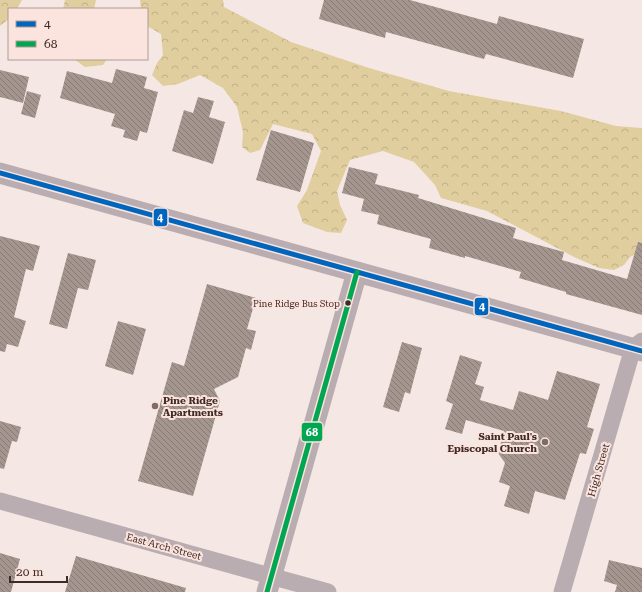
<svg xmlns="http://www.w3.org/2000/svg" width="642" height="592" font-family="'Roboto Serif',serif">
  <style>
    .forest { fill: url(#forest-crowns) }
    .building { fill: url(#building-back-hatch) }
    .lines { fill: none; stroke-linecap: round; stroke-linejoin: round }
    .minor { stroke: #b9adb1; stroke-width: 17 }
    .tertiary { stroke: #b9adb1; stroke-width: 21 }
    .bus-1-casing { stroke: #fbe4de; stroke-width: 8 }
    .bus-2-casing { stroke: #fbe4de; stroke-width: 8 }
    .bus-1 { stroke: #0065bd; stroke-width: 5 }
    .bus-2 { stroke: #00a651; stroke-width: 5 }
    .bus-dot { fill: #3f2a25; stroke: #fbe4de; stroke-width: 1.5 }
    .poi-dot { fill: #7f6c68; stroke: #fbe4de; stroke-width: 1.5 }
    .labels { text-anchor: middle; stroke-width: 4; stroke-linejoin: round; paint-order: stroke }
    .bus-label { font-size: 9px; fill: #3f2a25; stroke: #fbe4de; text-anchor: end }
    .poi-label { font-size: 10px; font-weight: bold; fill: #3f2a25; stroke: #fbe4de; text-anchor: start }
    .street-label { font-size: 10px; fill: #3f2a25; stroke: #fbe4de }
    .line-badge { stroke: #fbe4de; stroke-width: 1.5 }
    .badge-label { font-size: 11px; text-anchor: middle; font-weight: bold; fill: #fff }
  </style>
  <defs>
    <pattern id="forest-crowns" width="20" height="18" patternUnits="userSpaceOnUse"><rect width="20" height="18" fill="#e0ce9f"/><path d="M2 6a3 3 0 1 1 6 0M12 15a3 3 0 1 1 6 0" fill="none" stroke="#c1b189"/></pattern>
    <pattern id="building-back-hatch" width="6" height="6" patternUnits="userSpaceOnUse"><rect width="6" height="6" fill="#a4968f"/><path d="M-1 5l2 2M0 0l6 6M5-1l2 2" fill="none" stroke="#877b75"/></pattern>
  </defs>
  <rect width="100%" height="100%" fill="#f5e8e4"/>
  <path class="forest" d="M 0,0 L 22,0 L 17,9 L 9,9 L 9,19 L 0,26 Z
    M 65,0 L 96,0 L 94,9 L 63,9 Z
    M 140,0 L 223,0 L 224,7 L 291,42 L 369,68 L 449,91 L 561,111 L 616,126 L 642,128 L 642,254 L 636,254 L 630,257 L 624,265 L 614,270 L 599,268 L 574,257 L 487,211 L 441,198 L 435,185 L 414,162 L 383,151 L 350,160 L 337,191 L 340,205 L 347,220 L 341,233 L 327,232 L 303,223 L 297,206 L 307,190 L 321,151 L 312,134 L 273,124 L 260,150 L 250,153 L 242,147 L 243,132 L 237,107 L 223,88 L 200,75 L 178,84 L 163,86 L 152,75 L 157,63 L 163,55 L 161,34 L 147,26 L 147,9 L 141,9 Z
    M 74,59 L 107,59 L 103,65 L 85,67 Z"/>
  <path class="building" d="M 324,0 L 410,0 L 497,24 L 499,16 L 584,39 L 573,78 L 486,54 L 484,59 L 386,32 L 385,38 L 319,19 Z
    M 116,69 L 147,77 L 144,88 L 158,92 L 147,133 L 140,131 L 137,141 L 123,137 L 125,130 L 111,126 L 115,114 L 60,98 L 67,71 L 112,83 Z
    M 0,70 L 29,77 L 23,103 L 0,97 Z
    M 27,91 L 41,95 L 35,118 L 21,114 Z
    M 198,97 L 214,101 L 209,117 L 225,122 L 213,164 L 172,151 L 184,110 L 193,113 Z
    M 271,130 L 314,143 L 300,192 L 256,180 Z
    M 349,167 L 378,174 L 375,184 L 419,195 L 418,198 L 516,228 L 513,238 L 564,252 L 562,260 L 627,279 L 638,242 L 642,243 L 642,315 L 566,294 L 566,292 L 519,278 L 521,272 L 465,256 L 465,258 L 429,248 L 431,239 L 377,224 L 379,215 L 361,211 L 364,199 L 342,193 Z
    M 0,236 L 40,246 L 33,271 L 26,269 L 14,317 L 26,321 L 18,347 L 7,344 L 5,352 L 0,351 Z
    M 68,253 L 96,260 L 88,290 L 78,288 L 67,329 L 49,324 Z
    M 207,284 L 256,298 L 247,329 L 256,331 L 251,350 L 246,348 L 238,377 L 214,389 L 220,401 L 193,496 L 138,481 L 172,362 L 184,366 Z
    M 118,321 L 146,329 L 133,375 L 105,366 Z
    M 402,342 L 422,348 L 410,394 L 405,392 L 399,412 L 383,407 Z
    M 460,355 L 482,362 L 475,384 L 484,387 L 480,400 L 513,410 L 519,391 L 548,400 L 557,371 L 600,384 L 587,427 L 594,429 L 586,454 L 580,453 L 565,500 L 535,491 L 529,514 L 504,506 L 510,486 L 499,482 L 505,463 L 498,453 L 504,431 L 466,420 L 462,434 L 445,429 L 453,404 L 446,401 Z
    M 0,421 L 21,427 L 17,442 L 12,441 L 4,469 L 0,468 Z
    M 0,553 L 20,559 L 11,592 L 0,592 Z
    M 76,556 L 186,588 L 185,592 L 65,592 Z
    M 609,560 L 642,568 L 642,592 L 615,592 L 617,585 L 604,581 Z"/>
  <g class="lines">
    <path class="minor" d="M 0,501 L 328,592
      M 562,592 L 633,348 L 642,341"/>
    <path class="tertiary" d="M 0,173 L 642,351
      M 267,592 L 357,272"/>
    <defs>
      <path id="bus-1" d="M 0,173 L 642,351"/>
      <path id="bus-2" d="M 267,592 L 357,272"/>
    </defs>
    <use href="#bus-1" class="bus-1-casing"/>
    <use href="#bus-2" class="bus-2-casing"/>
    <use href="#bus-1" class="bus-1"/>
    <use href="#bus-2" class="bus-2"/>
  </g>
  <circle class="bus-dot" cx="348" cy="303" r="3.5"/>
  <g class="poi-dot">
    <circle cx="155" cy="406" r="4"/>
    <circle cx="545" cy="442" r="4"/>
  </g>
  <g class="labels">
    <g class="bus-label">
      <text x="340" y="307">Pine Ridge Bus Stop</text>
    </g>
    <g class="poi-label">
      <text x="163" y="404">Pine Ridge<tspan x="163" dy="12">Apartments</tspan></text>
      <text x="537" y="440" text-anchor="end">Saint Paul's<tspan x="537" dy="12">Episcopal Church</tspan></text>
    </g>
    <g class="street-label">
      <text transform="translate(598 470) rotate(-74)" y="4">High Street</text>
      <text transform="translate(164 546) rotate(15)" y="4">East Arch Street</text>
    </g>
  </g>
  <g class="line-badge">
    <rect x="153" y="208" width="15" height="19" rx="4" fill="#0065bd"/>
    <rect x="474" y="297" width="15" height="19" rx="4" fill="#0065bd"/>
    <rect x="301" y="422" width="22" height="20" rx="4" fill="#00a651"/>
  </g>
  <g class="badge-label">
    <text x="160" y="221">4</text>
    <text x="482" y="310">4</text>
    <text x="312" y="436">68</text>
  </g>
  <rect x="8" y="8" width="140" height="52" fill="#fbe4de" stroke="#b09a94"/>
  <rect x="16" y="21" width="20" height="6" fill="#0065bd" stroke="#b09a94"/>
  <text x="44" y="28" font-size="12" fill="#3f2a25">4</text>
  <rect x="16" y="41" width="20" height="6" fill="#00a651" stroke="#b09a94"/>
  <text x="44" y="48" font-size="12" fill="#3f2a25">68</text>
  <path d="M10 576v6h57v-6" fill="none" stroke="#3f2a25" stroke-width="2"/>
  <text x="16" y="576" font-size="12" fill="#3f2a25" stroke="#fbe4de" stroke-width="3" paint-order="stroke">20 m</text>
</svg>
